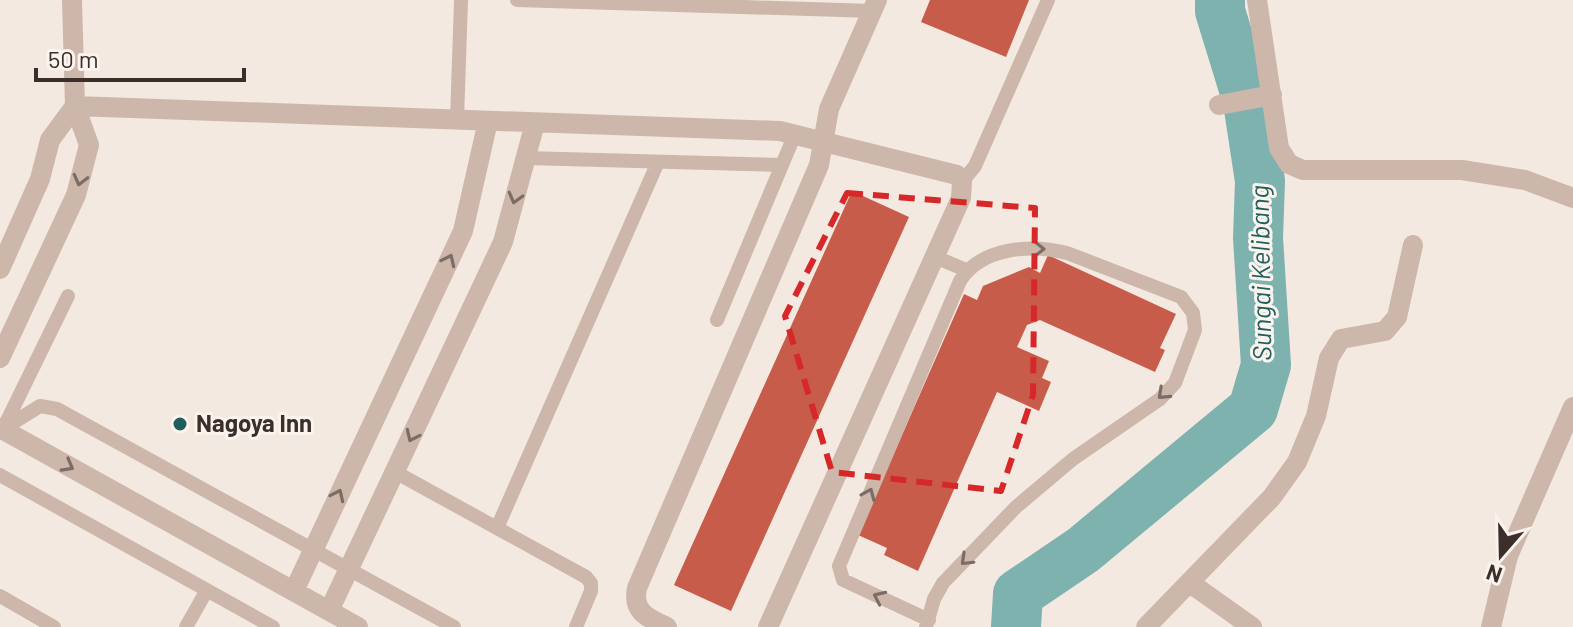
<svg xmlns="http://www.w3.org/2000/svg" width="1573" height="627" font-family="Barlow,sans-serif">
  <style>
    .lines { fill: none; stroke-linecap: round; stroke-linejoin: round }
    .river { stroke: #7eb2af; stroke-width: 50 }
    .building { fill: #c85c4a }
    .service { stroke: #cdb7ab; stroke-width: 14 }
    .minor { stroke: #cdb7ab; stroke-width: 20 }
    .oneway { stroke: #7d6c65 }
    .marked { fill: none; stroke: #d62828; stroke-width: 6; stroke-dasharray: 16 10; stroke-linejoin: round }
    .poi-dot { fill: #1e5e5b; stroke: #fbf3ed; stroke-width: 3 }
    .labels { text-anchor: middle; stroke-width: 6; stroke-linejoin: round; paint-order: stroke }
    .poi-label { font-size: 24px; font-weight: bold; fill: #3b2e2b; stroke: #fbf3ed; text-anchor: start }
    .water-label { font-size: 26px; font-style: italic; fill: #1e5e5b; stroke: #fbf3ed }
  </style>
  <rect width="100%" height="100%" fill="#f4e9e0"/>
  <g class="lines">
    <path class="river" d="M 1016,627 L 1018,594 L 1083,550 L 1253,409 L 1266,365 L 1258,238 L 1260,181 L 1248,102 L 1220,11 L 1220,0"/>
  </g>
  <path class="building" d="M 930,0 L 1029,0 L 1006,57 L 921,22 Z
    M 852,191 L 909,217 L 731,611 L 674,585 Z
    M 1048,255 L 1176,314 L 1160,348 L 1165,350 L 1155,372 L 1040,320 L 1027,325 L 1017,347 L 1049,361 L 1042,378 L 1051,382 L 1039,411 L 997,392 L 918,571 L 884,555 L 887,548 L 858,535 L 964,294 L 977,300 L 983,286 L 1029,267 L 1040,273 Z"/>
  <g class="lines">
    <path class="service" d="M 517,0 L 873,11
      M 457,120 L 461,0
      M 526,158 L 782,165
      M 962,182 L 975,166 L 1048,0
      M 935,257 L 966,270
      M 717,320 L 795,134
      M 3,429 L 40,406 L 57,409 L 454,627
      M 3,429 L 68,296
      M 395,472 L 586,577 L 591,583 L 591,591 L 576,627
      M 0,475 L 273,627
      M 497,528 L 658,162
      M 0,596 L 54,627
      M 186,627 L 207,590
      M 926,627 L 934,599 L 943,583 L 1016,507 L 1073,459 L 1160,399 L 1175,383 L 1195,330 L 1193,313 L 1181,297 L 1067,253 C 1031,244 981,247 960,281 L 839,566 L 843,580 L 929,620"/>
    <path class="minor" d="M 1257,0 L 1279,148 L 1289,164 L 1303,170 L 1462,170 L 1525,180 L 1573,198
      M 1219,105 L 1272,95
      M 75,106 L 780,131 L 957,175 L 962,182 L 961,198 L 768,627
      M 0,269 L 40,179 L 50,140 L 75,106
      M 0,358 L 76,195 L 89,145 L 75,106 L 72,0
      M 0,428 L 358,627
      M 1190,583 L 1252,627
      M 294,591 L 463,231 L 488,121
      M 329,611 L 503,242 L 535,123
      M 667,627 C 648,618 632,612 637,588 L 819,165 L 829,109 L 877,0
      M 1146,627 L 1272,497 L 1297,462 L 1316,416 L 1329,358 L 1341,339 L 1385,331 L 1397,317 L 1413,245
      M 1491,627 L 1508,556 L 1573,407"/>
  </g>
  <defs><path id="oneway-chevron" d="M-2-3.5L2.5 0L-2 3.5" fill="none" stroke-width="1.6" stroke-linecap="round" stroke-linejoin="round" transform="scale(2)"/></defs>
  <g class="oneway">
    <use href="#oneway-chevron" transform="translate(80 180) rotate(104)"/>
    <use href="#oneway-chevron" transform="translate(515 198) rotate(105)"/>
    <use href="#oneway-chevron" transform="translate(1039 249) rotate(1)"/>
    <use href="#oneway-chevron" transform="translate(449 260) rotate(-65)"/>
    <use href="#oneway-chevron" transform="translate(1163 394) rotate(137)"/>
    <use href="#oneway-chevron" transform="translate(412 436) rotate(115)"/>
    <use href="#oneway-chevron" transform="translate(68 466) rotate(29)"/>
    <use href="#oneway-chevron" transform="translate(869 494) rotate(-67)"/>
    <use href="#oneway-chevron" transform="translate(338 495) rotate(-65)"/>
    <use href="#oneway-chevron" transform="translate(966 560) rotate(136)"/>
    <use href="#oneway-chevron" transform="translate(879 597) rotate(-155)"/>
  </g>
  <path class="marked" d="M 847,193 L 1035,208 L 1033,395 L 1001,491 L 832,472 L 785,316 Z"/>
  <circle class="poi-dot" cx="180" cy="424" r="8"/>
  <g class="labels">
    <g class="poi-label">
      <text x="196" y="432">Nagoya Inn</text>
    </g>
    <g class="water-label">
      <text transform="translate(1261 273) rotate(-91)" y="9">Sungai Kelibang</text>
    </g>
  </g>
  <g transform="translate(1501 555) rotate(200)" stroke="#fbf3ed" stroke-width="6" paint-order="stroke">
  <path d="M0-6L14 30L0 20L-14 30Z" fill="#3b2e2b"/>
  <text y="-12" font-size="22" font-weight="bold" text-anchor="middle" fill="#3b2e2b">N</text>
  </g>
  <path d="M36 68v12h208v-12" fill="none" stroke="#3b2e2b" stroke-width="4"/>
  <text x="48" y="68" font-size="24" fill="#3b2e2b" stroke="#fbf3ed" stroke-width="6" paint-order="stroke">50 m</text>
</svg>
